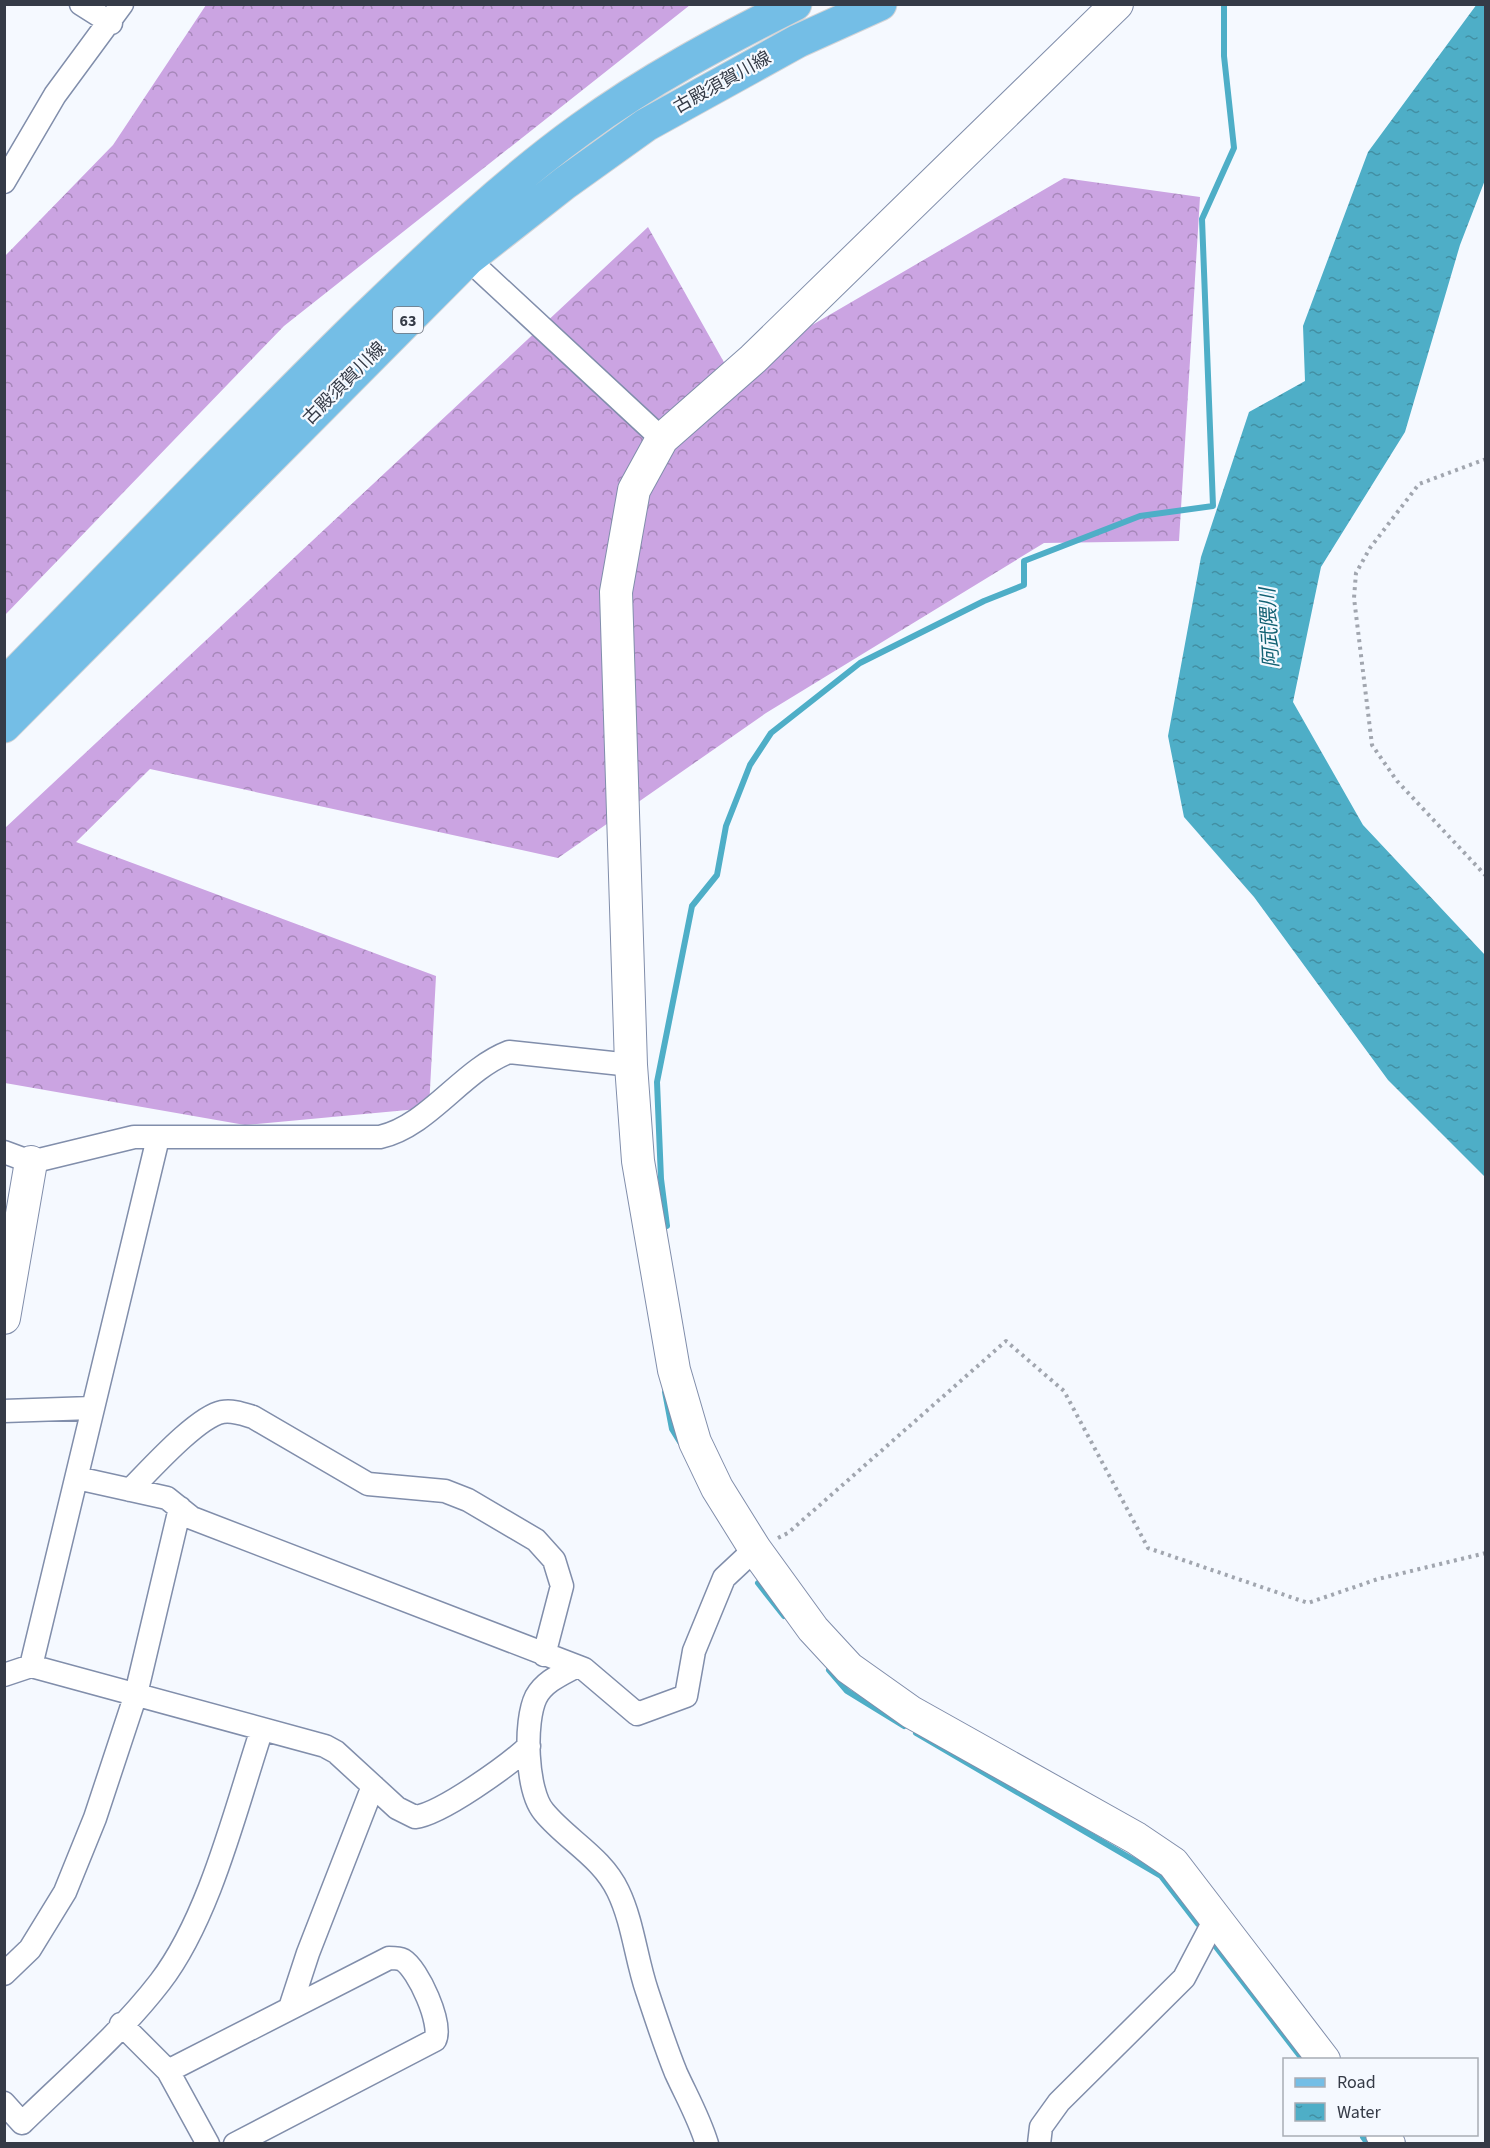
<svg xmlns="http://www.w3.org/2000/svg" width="1490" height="2148" font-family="'Source Sans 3','Noto Sans JP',sans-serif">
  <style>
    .forest { fill: url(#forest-crowns) }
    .water { fill: url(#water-ripples) }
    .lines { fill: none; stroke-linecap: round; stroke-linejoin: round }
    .stream { stroke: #4eaec7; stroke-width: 6 }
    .street-casing { stroke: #818eab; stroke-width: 25 }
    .secondary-casing { stroke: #818eab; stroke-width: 34 }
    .primary-casing { stroke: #d3d4d7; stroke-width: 35 }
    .path { stroke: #a1a6af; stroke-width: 4; stroke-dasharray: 3 4.5; stroke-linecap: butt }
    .street { stroke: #fff; stroke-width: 22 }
    .secondary { stroke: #fff; stroke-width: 32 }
    .primary { stroke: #74bee6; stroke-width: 33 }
    .labels { text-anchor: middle; stroke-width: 4.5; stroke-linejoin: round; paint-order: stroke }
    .shield { fill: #f5f9ff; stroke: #6f747e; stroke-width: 1.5 }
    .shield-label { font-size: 16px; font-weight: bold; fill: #353b47 }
    .street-label { font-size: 18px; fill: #353b47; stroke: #f5f9ff }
    .water-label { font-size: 20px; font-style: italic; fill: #116072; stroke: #f5f9ff }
  </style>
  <defs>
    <pattern id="forest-crowns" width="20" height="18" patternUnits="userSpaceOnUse" patternTransform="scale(1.5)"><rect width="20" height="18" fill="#cba4e2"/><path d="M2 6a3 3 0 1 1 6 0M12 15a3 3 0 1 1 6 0" fill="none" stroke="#a687b9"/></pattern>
    <pattern id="water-ripples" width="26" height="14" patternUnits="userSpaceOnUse" patternTransform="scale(1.5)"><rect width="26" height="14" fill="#4eaec7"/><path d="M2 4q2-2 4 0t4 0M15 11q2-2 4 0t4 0" fill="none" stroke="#428fa3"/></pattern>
  </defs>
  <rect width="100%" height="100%" fill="#f5f9ff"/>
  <path class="forest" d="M 206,5 L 690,5 L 284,326 L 5,615 L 5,256 L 113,145 Z
    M 1064,178 L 1200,197 L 1179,541 L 1044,543 L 766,713 L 558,858 L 150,769 L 76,842 L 436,976 L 429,1108 L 245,1125 L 5,1083 L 5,828 L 648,227 L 730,373 Z"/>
  <path class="water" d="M 1477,4 L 1485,5 L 1485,180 L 1460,245 L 1405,432 L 1321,567 L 1293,702 L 1363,825 L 1485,955 L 1485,1177 L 1388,1080 L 1254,897 L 1184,817 L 1168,736 L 1201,557 L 1249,412 L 1305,381 L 1303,326 L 1368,152 Z"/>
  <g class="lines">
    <path class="stream" d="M 667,1226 L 661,1179 L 657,1082 L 692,906 L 717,875 L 726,826 L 750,765 L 771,733 L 860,663 L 984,601 L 1024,585 L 1024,561 L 1140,516 L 1213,506 L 1202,219 L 1234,148 L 1224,56 L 1224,4
      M 665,1392 L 672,1429 L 680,1442
      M 758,1583 L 784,1616
      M 829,1670 L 847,1691 L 904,1726
      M 916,1733 L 1161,1876 L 1198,1924
      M 1213,1943 L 1303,2060
      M 1363,2137 L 1368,2144"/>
    <defs>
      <path id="street" d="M 81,4 L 111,23
        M 4,182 L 55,95 L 122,4
        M 468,259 L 662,439
        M 4,1152 L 31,1162 L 134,1137 L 380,1137 C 429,1126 462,1070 509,1052 L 631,1065
        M 4,1411 L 92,1408
        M 77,1478 L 167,1498 L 192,1518 L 584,1669 L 637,1714 L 686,1696 L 694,1651 L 724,1578 L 755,1549
        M 130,1490 C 150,1470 197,1417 222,1412 C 233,1410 243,1414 253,1417 L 368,1484 L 445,1491 L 468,1500 L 536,1540 L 554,1560 L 562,1586 L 544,1655
        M 31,1666 L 158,1138
        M 575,1667 C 560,1675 544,1682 536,1697 C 524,1721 526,1791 544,1812 C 567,1840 602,1857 618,1891 C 633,1922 636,1959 647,1991 C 656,2018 665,2046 676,2073 C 687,2097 699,2118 707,2144
        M 4,1675 L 31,1666 L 325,1746 L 336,1752 L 397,1808 L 415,1817 C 441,1814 509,1765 529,1746
        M 4,1974 L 30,1949 L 65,1892 L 95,1818 L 136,1694 L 180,1508
        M 290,2008 L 308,1953 L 373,1786
        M 121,2024 L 168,2071 L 208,2144
        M 168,2071 L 389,1958 C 393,1958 399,1958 403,1960 C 418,1969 443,2024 435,2040 L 235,2144
        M 4,2103 L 22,2123 C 68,2078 120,2034 160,1982 C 210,1917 236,1807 262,1729
        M 1039,2144 L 1041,2127 L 1059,2102 L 1184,1978 L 1215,1919"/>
      <path id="secondary" d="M 1117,4 L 753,359 L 662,439 L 634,490 L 616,592 L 631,1065 L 638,1161 L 674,1370 L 695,1442 L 717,1488 L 755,1549 L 813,1629 L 849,1668 L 911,1712 L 1136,1838 L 1173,1863 L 1324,2060
        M 4,1318 L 31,1162
        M 1382,2134 L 1389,2144"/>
      <path id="primary" d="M 4,685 C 124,563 241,439 363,320 C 433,253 502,186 581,129 C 648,80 721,41 795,4
        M 4,726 L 468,259 L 565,183 L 646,125 L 798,41 L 880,4"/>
    </defs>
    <use href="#street" class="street-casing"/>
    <use href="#secondary" class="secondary-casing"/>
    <use href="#primary" class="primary-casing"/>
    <path class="path" d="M 1486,459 L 1419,484 L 1370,548 L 1356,573 L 1354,598 L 1372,745 L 1397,781 L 1486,876
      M 778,1538 L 788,1533 L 1006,1341 L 1064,1391 L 1148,1548 L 1308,1603 L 1378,1579 L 1486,1553"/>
    <use href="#street" class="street"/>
    <use href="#secondary" class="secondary"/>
    <use href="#primary" class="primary"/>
  </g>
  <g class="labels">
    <rect class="shield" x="393" y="307" width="30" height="26" rx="4.5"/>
    <g class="shield-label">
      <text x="408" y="326">63</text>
    </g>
    <g class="street-label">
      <text transform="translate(722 82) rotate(-29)" y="6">古殿須賀川線</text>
      <text transform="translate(344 383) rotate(-45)" y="6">古殿須賀川線</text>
    </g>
    <g class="water-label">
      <text transform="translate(1269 628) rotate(-93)" y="7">阿武隈川</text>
    </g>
  </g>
  <rect width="1490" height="2148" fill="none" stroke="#353b47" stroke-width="12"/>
  <rect x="1283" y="2058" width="195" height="78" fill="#f5f9ff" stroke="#a8adb5" stroke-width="1.5"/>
  <rect x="1295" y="2078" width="30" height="9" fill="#74bee6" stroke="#a8adb5" stroke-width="1.5"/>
  <text x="1337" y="2088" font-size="18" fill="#353b47">Road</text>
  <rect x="1295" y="2103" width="30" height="18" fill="url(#water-ripples)" stroke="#a8adb5" stroke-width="1.5"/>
  <text x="1337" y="2118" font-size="18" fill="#353b47">Water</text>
</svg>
